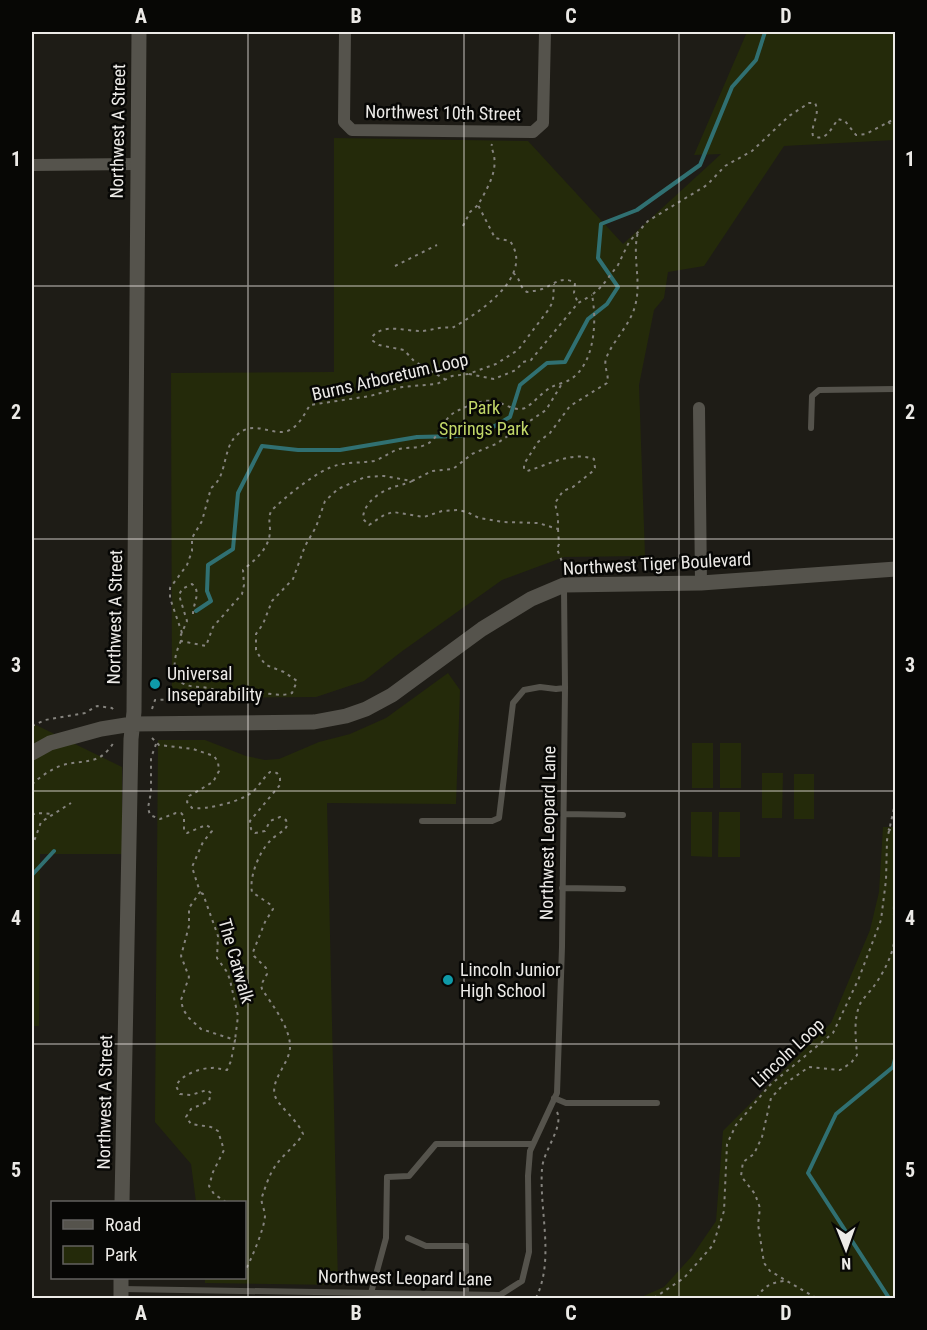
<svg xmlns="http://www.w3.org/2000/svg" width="927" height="1330" font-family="'Roboto Condensed',sans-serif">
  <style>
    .green { fill: #242a0a }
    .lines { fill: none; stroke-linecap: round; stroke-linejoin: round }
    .stream { stroke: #307072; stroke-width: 4 }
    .path { stroke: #85837e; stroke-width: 2; stroke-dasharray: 3 4.5; stroke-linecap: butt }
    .service { stroke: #55534c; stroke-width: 6 }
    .minor { stroke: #55534c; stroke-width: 12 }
    .tertiary { stroke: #55534c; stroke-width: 15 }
    .grid { fill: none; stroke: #eceae7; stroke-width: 1.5; stroke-opacity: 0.55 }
    .culture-dot { fill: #0f9aa8; stroke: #070705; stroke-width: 2 }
    .labels { text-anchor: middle; stroke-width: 5; stroke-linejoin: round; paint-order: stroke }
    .street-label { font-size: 18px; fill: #eceae7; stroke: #070705 }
    .park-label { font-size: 18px; fill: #c2d768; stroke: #070705 }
    .poi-label { font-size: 18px; fill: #eceae7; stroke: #070705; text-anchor: start }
    .neatline { fill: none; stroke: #eceae7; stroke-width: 2 }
    .grid-label { font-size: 20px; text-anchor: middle; font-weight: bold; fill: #eceae7 }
  </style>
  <rect width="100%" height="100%" fill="#1e1c16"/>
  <path class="green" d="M 747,32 L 895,32 L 895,140 L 784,146 L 704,266 L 668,272 L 664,298 L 654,310 L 639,385 L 645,556 L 564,557 L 502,580 L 401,652 L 364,681 L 316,697 L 172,698 L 171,373 L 334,372 L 334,138 L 528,141 L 623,244 L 721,154 L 694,155 Z
    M 448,673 L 460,690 L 456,804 L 327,803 L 338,1285 L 205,1283 L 205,1278 L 244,1278 L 244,1202 L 196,1202 L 191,1164 L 155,1122 L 158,740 L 205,740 L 246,756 L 265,760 L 279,759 L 319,742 L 350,734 L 386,718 Z
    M 36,725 L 122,767 L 122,854 L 40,854 L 39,1026 L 32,1026 L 32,726 Z
    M 692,743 L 713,743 L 713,788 L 692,788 Z
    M 720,743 L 741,743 L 741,788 L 720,788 Z
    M 762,773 L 783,773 L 782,818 L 762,818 Z
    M 794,774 L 814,774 L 814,819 L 794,819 Z
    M 691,812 L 712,812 L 712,857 L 691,856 Z
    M 719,812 L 740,812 L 740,857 L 718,857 Z
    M 883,827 L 896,827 L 895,1298 L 639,1298 L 664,1287 L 692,1256 L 716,1221 L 723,1131 L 831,1023 L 870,930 L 879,892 Z"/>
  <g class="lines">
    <path class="stream" d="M 196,611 L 211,601 L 207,591 L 208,565 L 233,549 L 238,493 L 262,446 L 298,450 L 340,450 L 417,437 L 459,436 L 493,427 L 510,417 L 520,385 L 547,363 L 565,362 L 588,319 L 607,304 L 618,287 L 598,258 L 601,224 L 637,210 L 700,165 L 732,87 L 756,60 L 765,32
      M 32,875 L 54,851
      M 889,1298 L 808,1173 L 836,1114 L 893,1067 L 896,1055"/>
    <path class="path" d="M 888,122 L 896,127
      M 463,226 L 470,212 L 478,205
      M 395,266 L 437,245
      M 513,273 C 521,278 519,288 527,292 C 532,291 537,291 542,289 C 555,284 562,275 575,283 L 574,293 L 578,303
      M 469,374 L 494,379 L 516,370 L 523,362 L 531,360 L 578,303 L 592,295
      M 446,380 L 414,361 L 404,350 L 379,345 L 373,341 L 372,337 C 384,322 407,332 423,331 C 433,330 441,326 452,328 C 479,313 535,276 510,241 L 495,238 L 478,205 C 488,187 501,167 491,147 L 492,144
      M 412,481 L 432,471 L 453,469 L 472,454 L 496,444 L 546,410 L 563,382
      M 558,529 L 559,544 L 557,549 L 566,572
      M 193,614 C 193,603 202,592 192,584 L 182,589 L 179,595 L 187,621 L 180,637 L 181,641 L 206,646 L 213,627 L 242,594 L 244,585 L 243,570 C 256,559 270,548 270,530 C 270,523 268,519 271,511 C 285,497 319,469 338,465 C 349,462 362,463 374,461 C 383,458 390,452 399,449 C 407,447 416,449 425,445 C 441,439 440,418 459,410 C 468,406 483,399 494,401 C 504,403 514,412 525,408 C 533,404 541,393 550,388 C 556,384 565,383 571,379 C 595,363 597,321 592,295 L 602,286 L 618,265 L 629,242 L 648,221 L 707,185 L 725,166 L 752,151 L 789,116 L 809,103 L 815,103 C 821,115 810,125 813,136 C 826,142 831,129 838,119 L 845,121 L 856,135 L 866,134 L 896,118
      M 182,633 L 170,598 L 170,588 L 187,565 L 192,551 L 192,538 L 202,521 L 211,488 C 228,476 222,448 237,435 C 256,417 276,441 293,428 C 301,422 305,413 310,405 L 370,396 L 402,387 L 437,384 L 452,376 L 468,374 L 496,364 L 518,350 L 549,309 L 553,301 L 554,284
      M 181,641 C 175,652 169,678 184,684 C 192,688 203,686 212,689 C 217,691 229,698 237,697 C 243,696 248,691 255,692 C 267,693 281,697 292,693 L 297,681 L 284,672 L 266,665 L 261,659 L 256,650 L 256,634 L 263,624 L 272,601 L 293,579 L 305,546 L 316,527 L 325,501 L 338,489 L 365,477 L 384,476 L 412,481 C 407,484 403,484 397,486 C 382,490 363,502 363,519 L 369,525 L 384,515 L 393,512 L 424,517 L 442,511 L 458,510 L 467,512 L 479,518 L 503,522 L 538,523 L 558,529 L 558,517 L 555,503 L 563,491 L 573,487 L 593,471 L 595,468 L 594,459 C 571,451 548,465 527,471 L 524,469 L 524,464 L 538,442 L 550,433 L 570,406 L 607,383 C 610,374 602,366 607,356 C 615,338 632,323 636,302 C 641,279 632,255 638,232
      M 152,709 L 155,700 L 179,699 L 216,693
      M 32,726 L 45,720 L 85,713 L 97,706 L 112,708 L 115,712
      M 152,738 L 159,745 L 193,749 L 214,756 L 218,762 L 219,771 L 213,782 L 189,796 L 187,802 L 192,808 C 205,810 240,802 251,793 C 258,788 263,778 270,772 L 277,773 L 280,778 L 280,785 L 250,821 L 251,829 L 255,833 L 265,831 L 270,821 L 280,817 L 286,820 C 287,824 288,825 285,829 C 281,833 274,836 270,841 C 259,852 249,877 252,892 L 271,905 L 273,909 L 265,922 L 253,952 L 254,956 L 266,968 L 267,974 L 261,985 L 262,989 C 272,1005 291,1028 290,1048 C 289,1064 270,1080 275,1096 C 279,1107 297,1119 303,1134 C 300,1141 282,1156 276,1165 C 270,1173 266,1185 263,1194 C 259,1203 265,1208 265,1216 C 264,1230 251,1260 244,1273
      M 156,744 L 151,758 L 151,792 L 148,808 L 150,815 L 160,819 L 176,813 L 181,813 L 184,816 L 184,831 L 187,833 L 206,825 L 211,828 L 212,831 L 203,842 L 192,867 L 200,892 L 189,908 L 189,926 L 181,956 L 189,977 L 181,1000 L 183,1009 L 188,1017 L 201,1029 L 235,1040 L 231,1061 L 227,1070 C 221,1070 217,1067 212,1068 C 199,1068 181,1075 176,1086 L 180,1094 L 191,1095 L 207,1090 L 211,1093 L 209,1101 L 191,1109 L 186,1117 L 191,1124 L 211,1127 L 218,1131 L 224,1150 L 213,1172 L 209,1186 L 214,1194 L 226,1202
      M 32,784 C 40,777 50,770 60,766 C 83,758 98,768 114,742
      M 32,815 L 36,813 L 53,814
      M 888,829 L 896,833
      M 32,847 L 41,822 L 71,803
      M 201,893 L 203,894 L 218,936 L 217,958 L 227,972 L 230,980 L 238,1016 L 235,1040
      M 536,1298 C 555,1259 539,1211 542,1169 C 543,1151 564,1127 557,1112
      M 654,1298 L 684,1278 L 713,1245 L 724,1211 L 727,1144 L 736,1125 L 770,1085 L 833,1033 L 859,978 L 881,920 L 886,880 L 887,840 L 896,799
      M 757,1298 C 764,1286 770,1283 784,1281
      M 816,1298 L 770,1271 L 764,1263 L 758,1224 L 760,1208 L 755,1194 L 741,1176 L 743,1162 L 754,1154 L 762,1137 L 771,1098 L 783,1085 L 809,1067 L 840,1070 L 851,1063 L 857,1055 C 856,1039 853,1020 860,1004 C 863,998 870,992 874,986 C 882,975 889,962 893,948 C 897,931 891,909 896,893"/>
    <path class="service" d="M 811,428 L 812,396 L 819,390 L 896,389
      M 563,814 L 623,815
      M 422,821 L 492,821 L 499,818 L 513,703 L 524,690 L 540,687 L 556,689 L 565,688
      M 562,888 L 623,889
      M 554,1098 L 566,1103 L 657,1103
      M 408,1238 L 426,1246 L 466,1246 L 466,1294
      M 122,1289 L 500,1295 L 522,1281 L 529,1252 L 528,1176 L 530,1151 L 557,1093 L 562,947 L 565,688 L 564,587
      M 371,1293 L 386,1238 L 387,1177 L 409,1176 L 436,1144 L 533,1144"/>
    <path class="minor" d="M 345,32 L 344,122 L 352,130 L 533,132 L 543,123 L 545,32
      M 32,165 L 136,164
      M 699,408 L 701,583"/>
    <path class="tertiary" d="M 32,753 L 50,743 L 101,729 L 132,724 L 314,722 L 346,716 L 366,709 L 392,695 L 482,629 L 531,599 L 564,585 L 701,583 L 896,569
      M 122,1202 L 131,739 L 134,712 L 139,32
      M 121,1298 L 121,1278"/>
  </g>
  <path class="grid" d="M 248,32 L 248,1298M 464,32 L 464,1298M 679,32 L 679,1298M 32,286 L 896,286M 32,539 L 896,539M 32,791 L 896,791M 32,1044 L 896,1044"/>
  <g class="culture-dot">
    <circle cx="155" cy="684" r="6"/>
    <circle cx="448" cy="980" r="6"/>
  </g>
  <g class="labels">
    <g class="street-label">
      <text transform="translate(443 113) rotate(1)" y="6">Northwest 10th Street</text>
      <text transform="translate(118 131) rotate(-89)" y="6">Northwest A Street</text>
      <text transform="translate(390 377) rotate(-13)" y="6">Burns Arboretum Loop</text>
      <text transform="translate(657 564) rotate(-3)" y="6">Northwest Tiger Boulevard</text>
      <text transform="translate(115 617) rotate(-89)" y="6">Northwest A Street</text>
      <text transform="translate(548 833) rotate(-89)" y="6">Northwest Leopard Lane</text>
      <text transform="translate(236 961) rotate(74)" y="6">The Catwalk</text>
      <text transform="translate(788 1053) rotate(-43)" y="6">Lincoln Loop</text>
      <text transform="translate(105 1102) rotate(-89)" y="6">Northwest A Street</text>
      <text transform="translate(405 1278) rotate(1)" y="6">Northwest Leopard Lane</text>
    </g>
    <g class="park-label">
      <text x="484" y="414">Park<tspan x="484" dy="21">Springs Park</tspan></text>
    </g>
    <g class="poi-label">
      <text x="167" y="680">Universal<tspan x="167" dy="21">Inseparability</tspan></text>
      <text x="460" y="976">Lincoln Junior<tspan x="460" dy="21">High School</tspan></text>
    </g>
  </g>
  <rect width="927" height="1330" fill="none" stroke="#070705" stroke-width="66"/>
  <rect x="51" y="1201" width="195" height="78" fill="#070705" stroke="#63625f" stroke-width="1.5"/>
  <rect x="63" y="1220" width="30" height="9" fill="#55534c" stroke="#63625f" stroke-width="1.5"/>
  <text x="105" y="1231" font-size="18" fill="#eceae7">Road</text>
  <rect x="63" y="1246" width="30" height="18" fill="#242a0a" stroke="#63625f" stroke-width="1.5"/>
  <text x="105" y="1261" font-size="18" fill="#eceae7">Park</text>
  <g transform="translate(846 1249) rotate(179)" stroke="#070705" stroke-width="4.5" paint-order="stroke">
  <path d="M0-4.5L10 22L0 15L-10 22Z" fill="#eceae7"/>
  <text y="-9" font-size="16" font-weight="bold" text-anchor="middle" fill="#eceae7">N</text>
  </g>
  <rect x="33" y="33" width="861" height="1264" class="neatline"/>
  <g class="grid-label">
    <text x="141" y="23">A</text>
    <text x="356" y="23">B</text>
    <text x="571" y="23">C</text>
    <text x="786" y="23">D</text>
    <text x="16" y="166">1</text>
    <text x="910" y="166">1</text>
    <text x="16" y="419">2</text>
    <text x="910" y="419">2</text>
    <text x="16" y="672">3</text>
    <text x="910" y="672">3</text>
    <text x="16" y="925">4</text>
    <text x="910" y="925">4</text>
    <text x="16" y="1177">5</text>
    <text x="910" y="1177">5</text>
    <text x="141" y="1320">A</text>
    <text x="356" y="1320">B</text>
    <text x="571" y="1320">C</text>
    <text x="786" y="1320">D</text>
  </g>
</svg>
